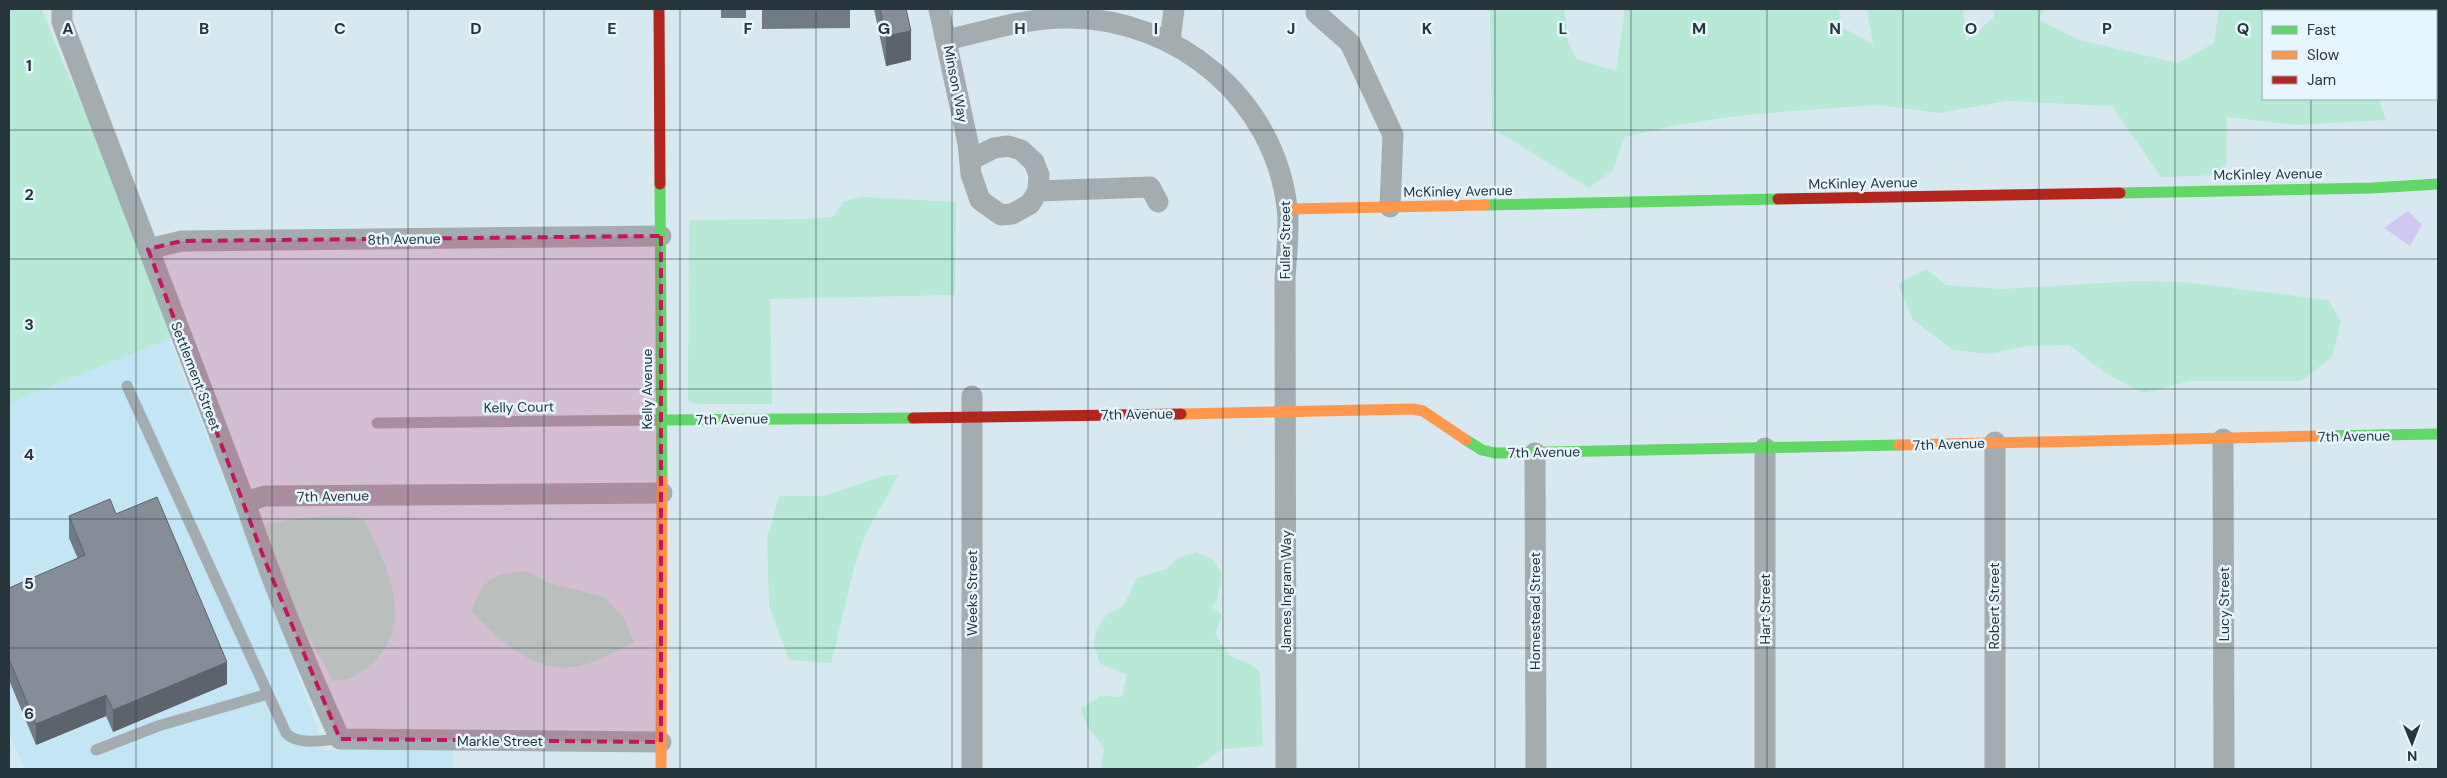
<svg xmlns="http://www.w3.org/2000/svg" width="2447" height="778" font-family="'DM Sans',sans-serif">
  <style>
    .built { fill: #c4e5f4 }
    .green { fill: #b8e8d6 }
    .water { fill: #d0c8f3 }
    .lines { fill: none; stroke-linecap: round; stroke-linejoin: round }
    .lane { stroke: #a3acaf; stroke-width: 11 }
    .street { stroke: #a3acaf; stroke-width: 21 }
    .fast { stroke: #63d668; stroke-width: 11 }
    .slow { stroke: #ff974d; stroke-width: 11 }
    .jam { stroke: #b3261e; stroke-width: 11 }
    .wall { fill: #727a82 }
    .shaded-wall { fill: #5d636a }
    .building { fill: #858e97; stroke: #5d636a }
    .marked { fill: #c2185b; fill-opacity: 0.2; stroke: #c2185b; stroke-width: 4; stroke-dasharray: 10 6; stroke-linejoin: round }
    .grid { fill: none; stroke: #27363d; stroke-width: 1; stroke-opacity: 0.55 }
    .labels { text-anchor: middle; stroke-width: 5; stroke-linejoin: round; paint-order: stroke }
    .street-label { font-size: 14px; fill: #27363d; stroke: #e7f6fe }
    .grid-label { font-size: 16px; text-anchor: middle; font-weight: bold; fill: #27363d; stroke: #e7f6fe; stroke-width: 5; stroke-linejoin: round; paint-order: stroke }
  </style>
  <rect width="100%" height="100%" fill="#d8e8f0"/>
  <path class="built" d="M 169,338 L 284,635 L 325,750 L 453,750 L 454,769 L 25,769 L 9,732 L 9,402 Z"/>
  <path class="green" d="M 9,9 L 42,9 L 63,63 L 96,136 L 176,336 L 9,403 Z
    M 1490,9 L 1564,9 L 1568,41 L 1576,59 L 1616,71 L 1625,9 L 1839,9 L 1841,27 L 1873,44 L 1867,9 L 1963,9 L 1966,41 L 1994,17 L 1993,9 L 2043,9 L 2039,20 L 2079,40 L 2178,63 L 2214,43 L 2219,9 L 2272,9 L 2287,11 L 2263,11 L 2263,99 L 2379,99 L 2386,120 L 2296,125 L 2227,117 L 2226,164 L 2222,175 L 2161,177 L 2112,106 L 2007,101 L 1939,113 L 1878,105 L 1834,108 L 1744,115 L 1677,125 L 1624,137 L 1613,170 L 1589,188 L 1492,128 Z
    M 861,197 L 956,202 L 955,295 L 770,299 L 772,404 L 698,404 L 688,401 L 689,220 L 805,219 L 833,217 L 843,202 Z
    M 1926,269 L 1946,285 L 2002,289 L 2135,281 L 2183,282 L 2328,300 L 2341,321 L 2332,357 L 2301,381 L 2191,381 L 2143,393 L 2107,374 L 2069,345 L 2027,346 L 1989,354 L 1953,350 L 1913,320 L 1898,284 Z
    M 898,474 C 889,497 873,517 864,539 C 848,579 843,622 831,663 L 789,660 L 769,605 L 767,539 L 779,496 L 824,496 L 883,476 Z
    M 334,516 L 355,517 L 364,520 C 387,565 417,625 370,665 C 359,674 347,683 333,680 C 306,634 275,577 265,524 L 300,518 Z
    M 1197,552 L 1212,559 L 1222,574 L 1217,601 L 1212,607 L 1222,615 L 1215,634 L 1230,656 L 1252,665 L 1260,672 L 1263,746 L 1223,749 L 1195,769 L 1101,769 L 1104,748 C 1094,732 1085,728 1081,709 L 1100,696 L 1122,697 L 1127,674 L 1100,664 L 1094,644 L 1096,630 L 1107,614 L 1123,606 L 1137,578 L 1166,569 L 1177,558 Z
    M 528,571 L 546,582 L 604,597 L 623,617 L 634,642 C 617,650 598,662 580,666 C 535,675 501,641 472,612 C 483,576 493,575 528,571 Z"/>
  <path class="water" d="M 2408,211 L 2422,225 L 2410,246 L 2384,228 Z"/>
  <g class="lines">
    <path class="lane" d="M 127,386 L 286,733 C 297,746 324,740 340,739
      M 377,423 L 662,420
      M 96,750 L 158,726 L 268,694"/>
    <path class="street" d="M 62,9 L 62,22 L 245,502 C 272,583 305,662 340,739 L 661,742
      M 939,9 L 968,143 L 971,174 L 980,200 L 1001,215 L 1012,214 L 1030,204 L 1038,191 L 1039,175 L 1034,162 L 1021,150 L 1008,146 L 994,148 L 970,160
      M 1316,13 L 1350,43 L 1393,135 L 1390,207
      M 947,40 C 986,31 1029,17 1070,18 C 1177,19 1274,98 1287,207 C 1290,230 1286,256 1285,280 L 1286,769
      M 1170,41 L 1174,9
      M 1038,191 L 1150,187 L 1158,202
      M 148,249 L 182,241 L 661,236
      M 972,396 L 972,769
      M 2223,439 L 2224,769
      M 1765,448 L 1765,769
      M 1535,453 L 1536,769
      M 245,502 L 265,496 L 662,493
      M 1995,769 L 1995,442"/>
    <path class="fast" d="M 660,184 L 662,481
      M 2120,193 L 2372,188 L 2438,184
      M 1485,205 L 1778,199
      M 662,420 L 913,418
      M 2319,436 L 2438,434
      M 1466,440 L 1482,450 L 1495,453 L 1899,445"/>
    <path class="slow" d="M 1288,209 L 1485,205
      M 1181,414 L 1413,409 L 1423,411 L 1466,440
      M 1899,445 L 2319,436
      M 661,769 L 662,481"/>
    <path class="jam" d="M 659,9 L 660,184
      M 1778,199 L 2120,193
      M 913,418 L 1181,414"/>
  </g>
  <path class="wall" d="M 721,9 L 746,9 L 746,18 L 721,18 Z
    M 762,9 L 850,9 L 850,28 L 762,29 Z
    M 874,9 L 906,9 L 911,60 L 886,66 Z
    M 69,516 L 227,684 L 113,732 L 106,716 L 36,745 L 9,680 L 9,588 L 78,559 L 69,538 Z"/>
  <path class="shaded-wall" d="M 911,31 L 911,60 L 886,66 L 886,36 Z
    M 227,662 L 227,684 L 113,732 L 113,710 Z
    M 106,695 L 106,716 L 36,745 L 36,724 Z"/>
  <path class="building" d="M 880,9 L 906,9 L 911,31 L 886,36 Z
    M 157,497 L 227,662 L 113,710 L 106,695 L 36,724 L 9,659 L 9,588 L 85,555 L 69,516 L 110,499 L 116,514 Z"/>
  <path class="marked" d="M 661,236 L 661,742 L 340,739 L 265,561 L 148,249 L 182,241 Z"/>
  <path class="grid" d="M 136,9 L 136,769M 272,9 L 272,769M 408,9 L 408,769M 544,9 L 544,769M 680,9 L 680,769M 816,9 L 816,769M 952,9 L 952,769M 1088,9 L 1088,769M 1223,9 L 1223,769M 1359,9 L 1359,769M 1495,9 L 1495,769M 1631,9 L 1631,769M 1767,9 L 1767,769M 1903,9 L 1903,769M 2039,9 L 2039,769M 2175,9 L 2175,769M 2311,9 L 2311,11M 2311,99 L 2311,769M 9,130 L 2438,130M 9,259 L 2438,259M 9,389 L 2438,389M 9,519 L 2438,519M 9,648 L 2438,648"/>
  <g class="labels">
    <g class="street-label">
      <text transform="translate(956 84) rotate(79)" y="5">Minson Way</text>
      <text transform="translate(2268 174) rotate(-1)" y="5">McKinley Avenue</text>
      <text transform="translate(1863 183) rotate(-1)" y="5">McKinley Avenue</text>
      <text transform="translate(1458 191) rotate(-1)" y="5">McKinley Avenue</text>
      <text transform="translate(404 239) rotate(-1)" y="5">8th Avenue</text>
      <text transform="translate(1285 240) rotate(-90)" y="5">Fuller Street</text>
      <text transform="translate(196 376) rotate(69)" y="5">Settlement Street</text>
      <text transform="translate(647 389) rotate(-90)" y="5">Kelly Avenue</text>
      <text transform="translate(519 407) rotate(-1)" y="5">Kelly Court</text>
      <text transform="translate(1137 414) rotate(-1)" y="5">7th Avenue</text>
      <text transform="translate(732 419) rotate(-1)" y="5">7th Avenue</text>
      <text transform="translate(2354 436) rotate(-1)" y="5">7th Avenue</text>
      <text transform="translate(1949 444) rotate(-2)" y="5">7th Avenue</text>
      <text transform="translate(1544 452) rotate(-1)" y="5">7th Avenue</text>
      <text transform="translate(333 496) rotate(-1)" y="5">7th Avenue</text>
      <text transform="translate(1286 591) rotate(-90)" y="5">James Ingram Way</text>
      <text transform="translate(972 593) rotate(-90)" y="5">Weeks Street</text>
      <text transform="translate(2224 604) rotate(-90)" y="5">Lucy Street</text>
      <text transform="translate(1994 606) rotate(-90)" y="5">Robert Street</text>
      <text transform="translate(1765 609) rotate(-90)" y="5">Hart Street</text>
      <text transform="translate(1535 611) rotate(-90)" y="5">Homestead Street</text>
      <text x="500" y="746">Markle Street</text>
    </g>
  </g>
  <g class="grid-label">
    <text x="68" y="34">A</text>
    <text x="204" y="34">B</text>
    <text x="340" y="34">C</text>
    <text x="476" y="34">D</text>
    <text x="612" y="34">E</text>
    <text x="748" y="34">F</text>
    <text x="884" y="34">G</text>
    <text x="1020" y="34">H</text>
    <text x="1156" y="34">I</text>
    <text x="1291" y="34">J</text>
    <text x="1427" y="34">K</text>
    <text x="1563" y="34">L</text>
    <text x="1699" y="34">M</text>
    <text x="1835" y="34">N</text>
    <text x="1971" y="34">O</text>
    <text x="2107" y="34">P</text>
    <text x="2243" y="34">Q</text>
    <text x="29" y="71">1</text>
    <text x="29" y="200">2</text>
    <text x="29" y="330">3</text>
    <text x="29" y="460">4</text>
    <text x="29" y="589">5</text>
    <text x="29" y="719">6</text>
  </g>
  <rect width="2447" height="778" fill="none" stroke="#27363d" stroke-width="20"/>
  <rect x="2262" y="10" width="175" height="90" fill="#e7f6fe" stroke="#9aa9b1"/>
  <rect x="2272" y="26" width="25" height="8" fill="#63d668" stroke="#9aa9b1"/>
  <text x="2307" y="35" font-size="15" fill="#27363d">Fast</text>
  <rect x="2272" y="51" width="25" height="8" fill="#ff974d" stroke="#9aa9b1"/>
  <text x="2307" y="60" font-size="15" fill="#27363d">Slow</text>
  <rect x="2272" y="76" width="25" height="8" fill="#b3261e" stroke="#9aa9b1"/>
  <text x="2307" y="85" font-size="15" fill="#27363d">Jam</text>
  <g transform="translate(2412 743) rotate(179)" stroke="#e7f6fe" stroke-width="4" paint-order="stroke">
  <path d="M0-4L9 19L0 12L-9 19Z" fill="#27363d"/>
  <text y="-8" font-size="14" font-weight="bold" text-anchor="middle" fill="#27363d">N</text>
  </g>
</svg>
